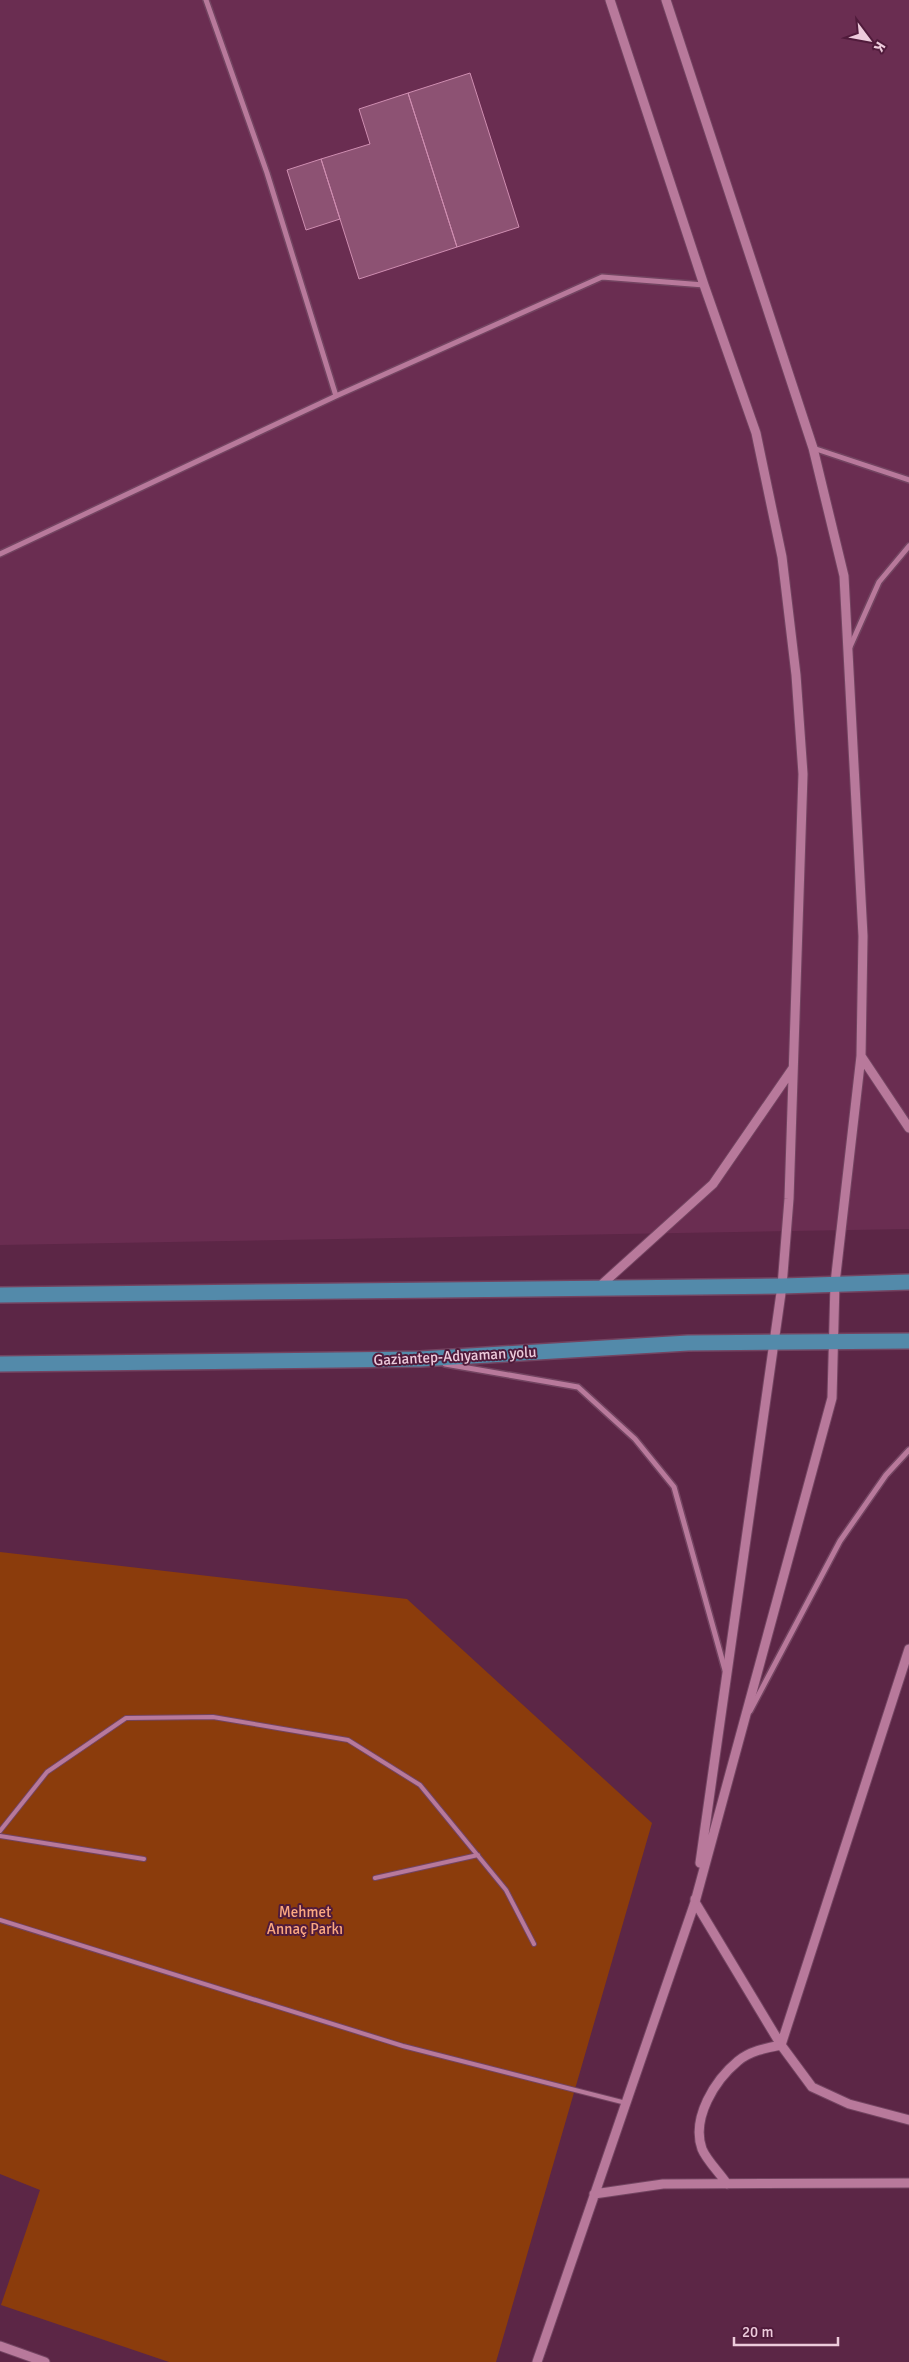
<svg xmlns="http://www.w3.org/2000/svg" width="909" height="2362" font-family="Signika,sans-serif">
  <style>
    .built { fill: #6a2d51 }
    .green { fill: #8b3c0c }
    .building { fill: #8d5273; stroke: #cf8eb1 }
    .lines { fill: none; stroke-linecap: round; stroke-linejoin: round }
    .service-casing { stroke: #734461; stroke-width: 6 }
    .minor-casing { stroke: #734461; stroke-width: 8 }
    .tertiary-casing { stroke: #734461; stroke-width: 11 }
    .trunk-casing { stroke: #734461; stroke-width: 18 }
    .service { stroke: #b8799b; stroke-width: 4 }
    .minor { stroke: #b8799b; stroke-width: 5 }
    .tertiary { stroke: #b8799b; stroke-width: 9 }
    .trunk { stroke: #538aaa; stroke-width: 15 }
    .labels { text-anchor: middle; stroke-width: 4; stroke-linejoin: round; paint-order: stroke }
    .street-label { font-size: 15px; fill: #edcbdc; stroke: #501b3b }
    .park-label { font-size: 15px; fill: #fba881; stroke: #501b3b }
  </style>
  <rect width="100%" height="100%" fill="#5c2646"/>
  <path class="built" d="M 0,0 L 909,0 L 909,1229 L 0,1245 Z"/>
  <path class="green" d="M 0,1552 L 407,1599 L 652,1823 L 496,2362 L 169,2362 L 1,2305 L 40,2190 L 0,2174 Z"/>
  <path class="building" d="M 470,73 L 519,227 L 457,247 L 408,93 Z
    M 408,93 L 457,247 L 359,279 L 321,159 L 370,144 L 359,109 Z
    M 321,159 L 340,219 L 306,230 L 287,170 Z"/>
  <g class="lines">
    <defs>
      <path id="service" d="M 0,1831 L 47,1772 L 126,1718 L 213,1717 L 348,1740 L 420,1785 L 506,1890 L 534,1944
        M 0,1836 L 144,1859
        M 375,1878 L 478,1855
        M 0,1920 L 403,2046 L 626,2103"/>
      <path id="minor" d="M 206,0 L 267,173 L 336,396
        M 813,448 L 909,480
        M 0,554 L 336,396 L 602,277 L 704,285
        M 850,647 L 879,582 L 909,546
        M 445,1364 L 578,1387 L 635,1439 L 674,1487 L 725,1670
        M 750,1711 L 840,1541 L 886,1475 L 909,1450"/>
      <path id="tertiary" d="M 610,0 L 704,285 L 756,433 L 782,557 L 796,675 L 803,774 L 789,1199 L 782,1286 L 700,1863
        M 861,1056 L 909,1128
        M 599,1287 L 713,1184 L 793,1068
        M 695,1899 L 695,1902 L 781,2045 L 812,2087 L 849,2104 L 909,2120
        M 781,2045 L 909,1649
        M 727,2184 C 720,2173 707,2161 702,2149 C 691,2118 715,2080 738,2061 C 750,2051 766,2048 781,2045
        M 594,2194 L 663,2184 L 909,2183
        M 0,2346 L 45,2362
        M 537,2362 L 695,1902 L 832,1398 L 835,1283 L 861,1056 L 863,936 L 844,576 L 813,448 L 666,0"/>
      <path id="trunk" d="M 0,1295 L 782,1286 L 909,1282
        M 0,1364 L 420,1359 L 688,1343 L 909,1341"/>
    </defs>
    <use href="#service" class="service-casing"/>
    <use href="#minor" class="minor-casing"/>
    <use href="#tertiary" class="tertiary-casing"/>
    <use href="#trunk" class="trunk-casing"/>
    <use href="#service" class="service"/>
    <use href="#minor" class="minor"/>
    <use href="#tertiary" class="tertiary"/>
    <use href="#trunk" class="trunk"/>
  </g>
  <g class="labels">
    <g class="street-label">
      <text transform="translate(455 1356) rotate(-3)" y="5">Gaziantep-Adıyaman yolu</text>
    </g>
    <g class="park-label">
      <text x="305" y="1917">Mehmet<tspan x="305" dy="17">Annaç Parkı</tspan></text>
    </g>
  </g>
  <g transform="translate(869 40) rotate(122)" stroke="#501b3b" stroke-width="4" paint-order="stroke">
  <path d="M0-4L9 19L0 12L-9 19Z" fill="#edcbdc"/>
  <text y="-8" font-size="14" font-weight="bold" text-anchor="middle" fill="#edcbdc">K</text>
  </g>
  <path d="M734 2337v8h104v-8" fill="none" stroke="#edcbdc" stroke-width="2.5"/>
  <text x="742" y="2337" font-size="15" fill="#edcbdc" stroke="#501b3b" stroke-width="4" paint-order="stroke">20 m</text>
</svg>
